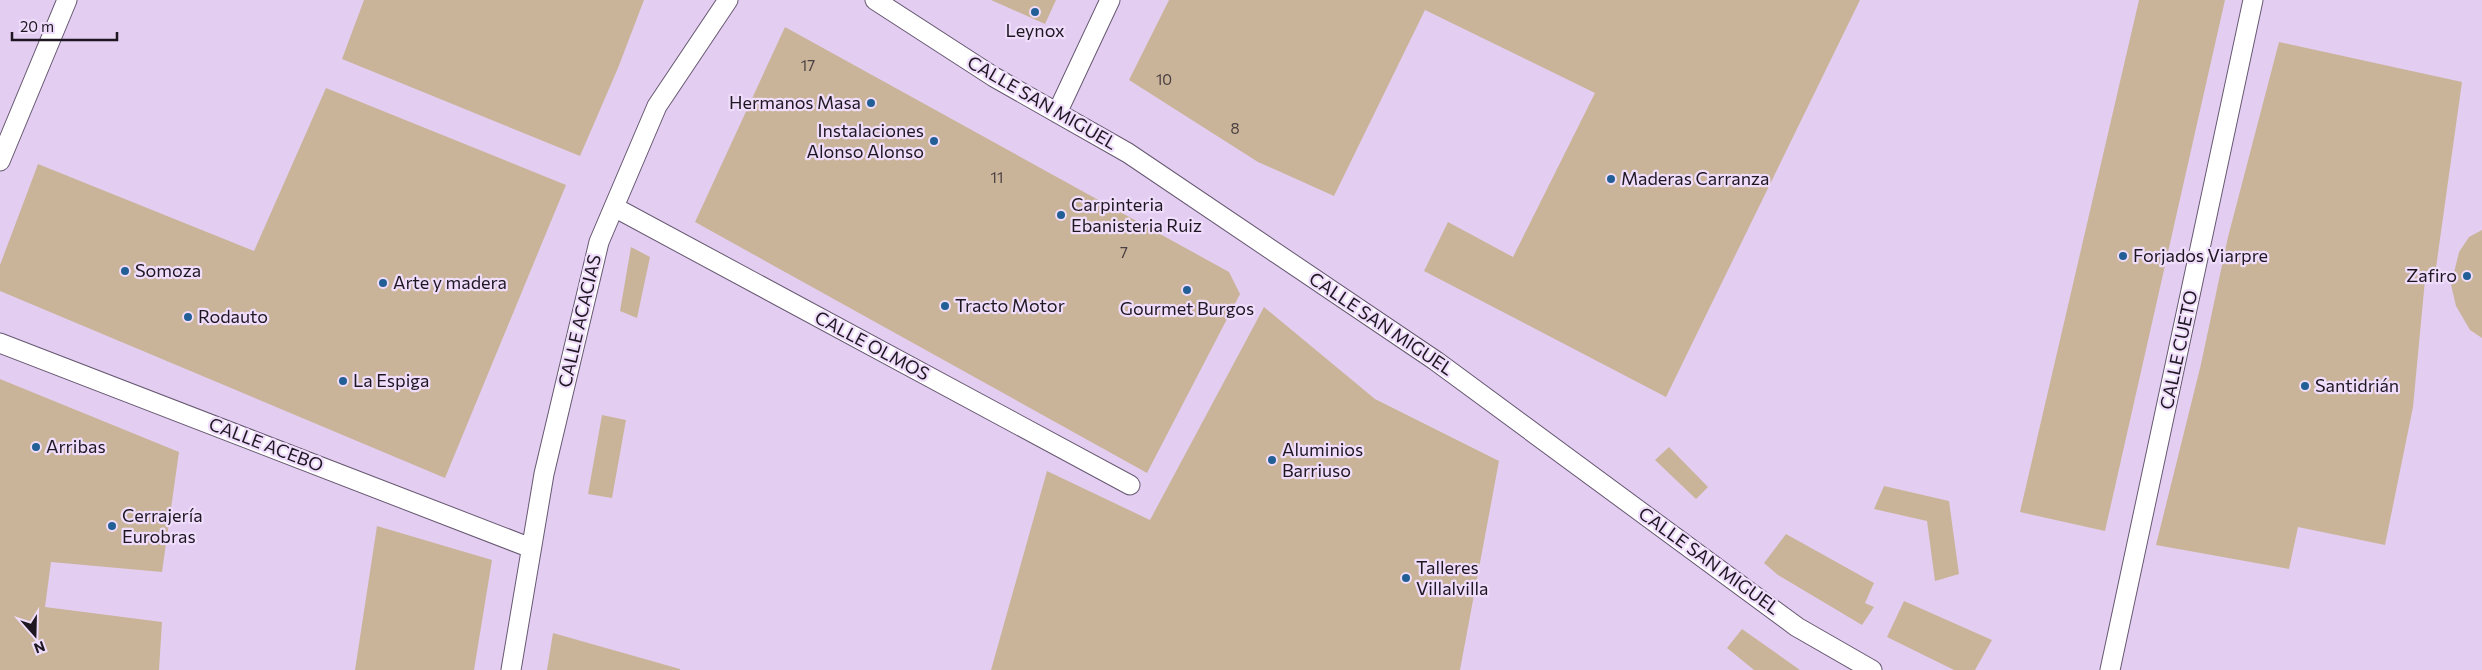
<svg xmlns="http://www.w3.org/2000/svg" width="2482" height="670" font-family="Commissioner,sans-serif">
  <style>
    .built { fill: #e3cef2 }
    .building { fill: #cab499 }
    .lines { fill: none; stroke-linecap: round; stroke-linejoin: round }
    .lane-casing { stroke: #675871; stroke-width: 21 }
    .lane { stroke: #fff; stroke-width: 19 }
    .poi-dot { fill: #225f96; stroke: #efddfb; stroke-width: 2 }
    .labels { text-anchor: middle; stroke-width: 4.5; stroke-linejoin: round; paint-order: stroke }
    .number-label { font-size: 15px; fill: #493e40 }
    .poi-label { font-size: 18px; fill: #1e1722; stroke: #efddfb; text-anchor: start }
    .street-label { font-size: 18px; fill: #1e1722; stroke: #efddfb }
  </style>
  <rect width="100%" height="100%" fill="#efddfb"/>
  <path class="built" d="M 0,0 L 2482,0 L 2482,670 L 0,670 Z"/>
  <path class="building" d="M 364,0 L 644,0 L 618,68 L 580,156 L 342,59 Z
    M 991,0 L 1056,0 L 1045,24 Z
    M 1169,0 L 1860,0 L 1666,397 L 1424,271 L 1448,222 L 1513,257 L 1595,93 L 1425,10 L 1334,196 L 1258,162 L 1129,80 Z
    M 2139,0 L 2225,0 L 2105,531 L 2020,512 Z
    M 785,27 L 1229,272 L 1240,294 L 1147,473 L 695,222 Z
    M 2279,42 L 2462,82 L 2434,282 L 2425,280 L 2413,407 L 2385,545 L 2298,527 L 2289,569 L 2156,545 L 2201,364 L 2228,237 Z
    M 326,88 L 566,185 L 445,478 L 0,291 L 0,265 L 38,164 L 254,251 Z
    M 2482,230 L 2482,338 L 2470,330 L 2456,306 L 2451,285 L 2459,252 L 2469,237 Z
    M 631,247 L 650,257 L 637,318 L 620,311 Z
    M 1264,307 L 1375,399 L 1499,461 L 1460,670 L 991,670 L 1047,471 L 1150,520 Z
    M 0,379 L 179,452 L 162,572 L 51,562 L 45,607 L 162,622 L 159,670 L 0,670 Z
    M 602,415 L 626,420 L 612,498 L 588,494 Z
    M 1669,447 L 1708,487 L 1696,499 L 1655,460 Z
    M 1884,486 L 1949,501 L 1959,574 L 1935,581 L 1927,521 L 1874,509 Z
    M 377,526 L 492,560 L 474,670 L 355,670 Z
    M 1786,534 L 1874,583 L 1865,603 L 1874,607 L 1862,625 L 1778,575 L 1764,563 Z
    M 1904,601 L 1992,640 L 1975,670 L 1954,670 L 1887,637 Z
    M 1742,629 L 1800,670 L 1754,670 L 1727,648 Z
    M 553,633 L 680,669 L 680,670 L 547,670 Z"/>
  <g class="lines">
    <defs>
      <path id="lane" d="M 875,0 L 994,77 L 1128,153 L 1436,361 L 1797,627 L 1872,670
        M 1057,113 L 1110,0
        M 0,161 L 67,0
        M 614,207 L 1130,485
        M 0,343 L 531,548
        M 511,670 L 544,474 L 599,242 L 657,106 L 728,0
        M 2110,670 L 2253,0"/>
    </defs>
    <use href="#lane" class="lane-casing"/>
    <use href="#lane" class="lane"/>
  </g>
  <g class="poi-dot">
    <circle cx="1035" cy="12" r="5"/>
    <circle cx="871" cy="103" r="5"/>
    <circle cx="934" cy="141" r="5"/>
    <circle cx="1611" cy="179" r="5"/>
    <circle cx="1061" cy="215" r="5"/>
    <circle cx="2123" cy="256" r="5"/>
    <circle cx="125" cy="271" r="5"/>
    <circle cx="2467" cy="276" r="5"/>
    <circle cx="383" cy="283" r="5"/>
    <circle cx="1187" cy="290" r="5"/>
    <circle cx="945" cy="306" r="5"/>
    <circle cx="188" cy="317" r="5"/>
    <circle cx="343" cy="381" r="5"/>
    <circle cx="2305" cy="386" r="5"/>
    <circle cx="36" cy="447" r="5"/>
    <circle cx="1272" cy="460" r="5"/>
    <circle cx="112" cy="526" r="5"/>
    <circle cx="1406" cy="578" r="5"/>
  </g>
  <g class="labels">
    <g class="number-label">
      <text x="808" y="71">17</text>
      <text x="1164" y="85">10</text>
      <text x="1235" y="134">8</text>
      <text x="997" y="183">11</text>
      <text x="1124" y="258">7</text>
    </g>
    <g class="poi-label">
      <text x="1035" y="37" text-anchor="middle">Leynox</text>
      <text x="861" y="109" text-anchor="end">Hermanos Masa</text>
      <text x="924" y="137" text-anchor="end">Instalaciones<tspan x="924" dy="21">Alonso Alonso</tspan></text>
      <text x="1621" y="185">Maderas Carranza</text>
      <text x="1071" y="211">Carpinteria<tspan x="1071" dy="21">Ebanisteria Ruiz</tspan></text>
      <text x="2133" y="262">Forjados Viarpre</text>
      <text x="135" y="277">Somoza</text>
      <text x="2457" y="282" text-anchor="end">Zafiro</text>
      <text x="393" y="289">Arte y madera</text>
      <text x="955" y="312">Tracto Motor</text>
      <text x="1187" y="315" text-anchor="middle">Gourmet Burgos</text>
      <text x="198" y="323">Rodauto</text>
      <text x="353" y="387">La Espiga</text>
      <text x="2315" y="392">Santidrián</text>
      <text x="46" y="453">Arribas</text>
      <text x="1282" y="456">Aluminios<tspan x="1282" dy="21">Barriuso</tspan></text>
      <text x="122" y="522">Cerrajería<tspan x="122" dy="21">Eurobras</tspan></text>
      <text x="1416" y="574">Talleres<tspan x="1416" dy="21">Villalvilla</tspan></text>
    </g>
    <g class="street-label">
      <text transform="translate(1042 103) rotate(30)" y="6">CALLE SAN MIGUEL</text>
      <text transform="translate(580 321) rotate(-77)" y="6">CALLE ACACIAS</text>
      <text transform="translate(1381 324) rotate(34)" y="6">CALLE SAN MIGUEL</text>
      <text transform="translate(872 346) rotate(28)" y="6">CALLE OLMOS</text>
      <text transform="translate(2179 350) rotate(-78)" y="6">CALLE CUETO</text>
      <text transform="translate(266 445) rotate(21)" y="6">CALLE ACEBO</text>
      <text transform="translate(1709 561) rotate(36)" y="6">CALLE SAN MIGUEL</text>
    </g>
  </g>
  <g transform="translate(35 635) rotate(160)" stroke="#efddfb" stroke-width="4" paint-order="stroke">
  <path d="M0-4L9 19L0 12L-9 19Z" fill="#1e1722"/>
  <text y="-8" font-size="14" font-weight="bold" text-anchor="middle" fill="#1e1722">N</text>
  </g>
  <path d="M12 32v8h105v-8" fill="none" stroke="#1e1722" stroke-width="2.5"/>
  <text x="20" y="32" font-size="15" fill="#1e1722" stroke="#efddfb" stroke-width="4" paint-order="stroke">20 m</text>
</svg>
